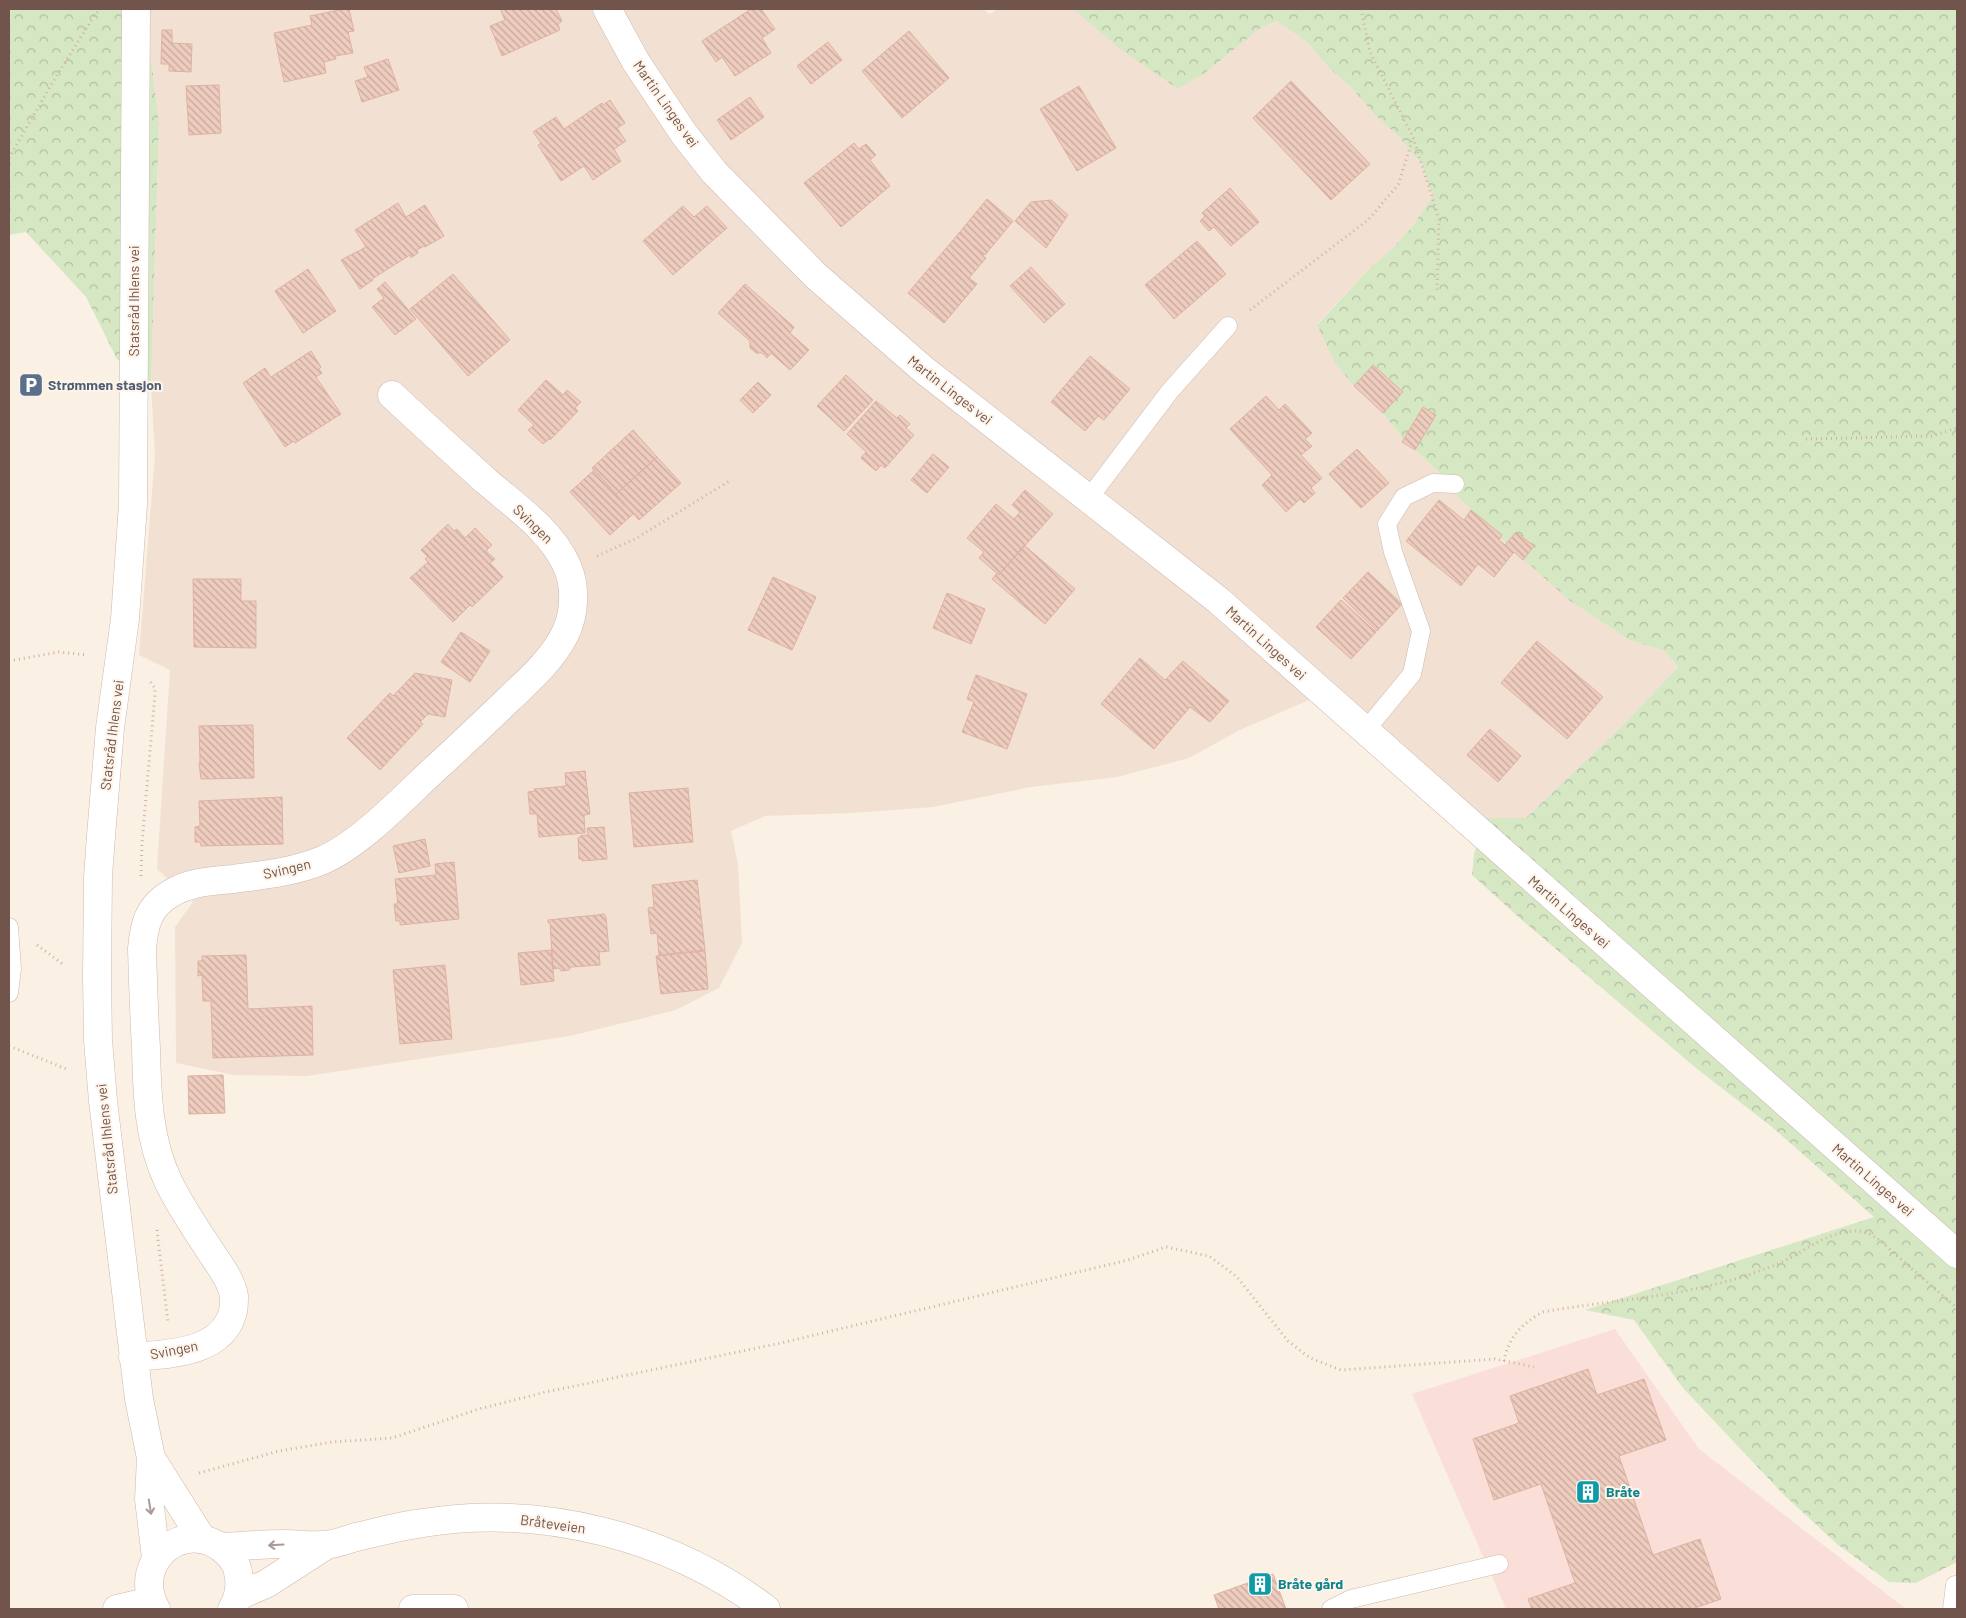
<svg xmlns="http://www.w3.org/2000/svg" width="1966" height="1618" font-family="Barlow,sans-serif">
  <style>
    .residential { fill: #f2e1d3 }
    .commercial { fill: #fadfd9 }
    .forest { fill: url(#forest-crowns) }
    .building { fill: url(#building-back-hatch); stroke: #dfb2a0 }
    .lines { fill: none; stroke-linecap: round; stroke-linejoin: round }
    .lane-casing { stroke: #cdb9af; stroke-width: 19 }
    .street-casing { stroke: #cdb9af; stroke-width: 29 }
    .secondary-casing { stroke: #d0b8ac; stroke-width: 29 }
    .path { stroke: #d3b0a1; stroke-width: 3; stroke-dasharray: 1 4; stroke-linecap: butt }
    .lane { stroke: #fff; stroke-width: 18 }
    .street { stroke: #fff; stroke-width: 28 }
    .secondary { stroke: #fff; stroke-width: 28 }
    .oneway { stroke: #aa9994 }
    .labels { text-anchor: middle; stroke-width: 4; stroke-linejoin: round; paint-order: stroke }
    .street-label { font-size: 14px; fill: #71554c; stroke: #fef4ea }
    .service-label { font-size: 14px; font-weight: bold; fill: #4e5e75; stroke: #fef4ea; text-anchor: start }
    .culture-label { font-size: 14px; font-weight: bold; fill: #0d838f; stroke: #fef4ea; text-anchor: start }
  </style>
  <defs>
    <pattern id="forest-crowns" width="20" height="18" patternUnits="userSpaceOnUse" patternTransform="scale(1.25)"><rect width="20" height="18" fill="#d6e7c4"/><path d="M2 6a3 3 0 1 1 6 0M12 15a3 3 0 1 1 6 0" fill="none" stroke="#b2bea1"/></pattern>
    <pattern id="building-back-hatch" width="6" height="6" patternUnits="userSpaceOnUse" patternTransform="scale(1.25)"><rect width="6" height="6" fill="#eeccbe"/><path d="M-1 5l2 2M0 0l6 6M5-1l2 2" fill="none" stroke="#c5a89d"/></pattern>
  </defs>
  <rect width="100%" height="100%" fill="#faf0e4"/>
  <path class="residential" d="M 152,9 L 983,9 L 990,14 L 997,9 L 1073,9 L 1116,46 L 1205,73 L 1262,27 L 1277,21 L 1308,43 L 1328,67 L 1352,88 L 1372,112 L 1399,137 L 1422,165 L 1434,196 L 1412,227 L 1391,250 L 1371,267 L 1317,324 L 1355,387 L 1382,412 L 1405,441 L 1436,469 L 1459,498 L 1570,601 L 1629,640 L 1665,651 L 1678,667 L 1624,724 L 1526,818 L 1485,818 L 1361,731 L 1309,700 L 1240,730 L 1189,758 L 1117,777 L 1031,787 L 933,807 L 851,813 L 765,816 L 731,831 L 738,864 L 742,943 L 719,988 L 676,1010 L 570,1036 L 307,1076 L 234,1075 L 176,1063 L 175,927 L 193,902 L 157,869 L 170,670 L 139,655 L 155,455 L 151,385 L 159,123 L 147,26 Z"/>
  <path class="commercial" d="M 1615,1329 L 1699,1449 L 1906,1609 L 1506,1609 L 1412,1394 Z"/>
  <path class="forest" d="M 9,9 L 152,9 L 147,26 L 159,123 L 151,385 L 117,359 L 86,297 L 26,232 L 9,235 Z
    M 1073,9 L 1957,9 L 1957,1562 L 1916,1583 L 1889,1582 L 1837,1544 L 1783,1494 L 1683,1388 L 1634,1320 L 1585,1310 L 1874,1217 L 1772,1127 L 1696,1068 L 1523,921 L 1472,875 L 1474,854 L 1485,818 L 1526,818 L 1624,724 L 1678,667 L 1665,651 L 1629,640 L 1570,601 L 1519,555 L 1459,498 L 1436,469 L 1405,441 L 1382,412 L 1355,387 L 1335,363 L 1317,325 L 1371,267 L 1391,250 L 1412,227 L 1433,196 L 1422,165 L 1399,137 L 1372,112 L 1352,88 L 1328,67 L 1308,43 L 1277,21 L 1262,27 L 1205,73 L 1178,89 L 1116,46 Z"/>
  <path class="building" d="M 344,9 L 349,9 L 354,31 L 348,32 L 353,53 L 335,56 L 336,59 L 324,62 L 326,73 L 284,82 L 274,33 L 312,25 L 310,16 Z
    M 500,9 L 556,9 L 562,21 L 558,24 L 560,30 L 502,56 L 490,26 L 505,20 Z
    M 751,9 L 761,9 L 775,29 L 762,38 L 771,53 L 735,76 L 722,57 L 716,62 L 702,41 Z
    M 162,30 L 172,30 L 172,43 L 192,44 L 191,72 L 169,71 L 169,64 L 161,64 Z
    M 909,31 L 949,78 L 902,118 L 862,71 Z
    M 828,42 L 842,60 L 811,84 L 797,66 Z
    M 388,59 L 399,90 L 362,102 L 355,81 L 368,77 L 364,67 Z
    M 1291,81 L 1370,164 L 1331,200 L 1253,118 Z
    M 219,85 L 221,133 L 189,135 L 186,86 Z
    M 1079,86 L 1116,148 L 1077,171 L 1040,109 Z
    M 750,97 L 764,117 L 731,140 L 717,120 Z
    M 610,100 L 625,123 L 617,128 L 626,141 L 614,149 L 621,161 L 593,180 L 584,166 L 561,181 L 538,145 L 541,143 L 533,132 L 556,117 L 564,129 L 602,103 L 603,105 Z
    M 854,143 L 859,149 L 866,144 L 876,155 L 870,160 L 890,186 L 841,227 L 804,183 Z
    M 1230,188 L 1259,222 L 1231,246 L 1214,227 L 1209,231 L 1200,221 L 1205,216 L 1202,213 Z
    M 987,199 L 1013,221 L 985,255 L 959,233 Z
    M 1051,200 L 1068,215 L 1046,248 L 1015,221 L 1031,202 Z
    M 398,203 L 406,217 L 425,205 L 444,236 L 425,247 L 424,246 L 417,250 L 418,253 L 411,258 L 410,255 L 372,279 L 373,280 L 360,289 L 341,260 L 366,247 L 355,230 Z
    M 683,206 L 694,217 L 707,206 L 727,228 L 673,275 L 643,241 Z
    M 959,233 L 984,254 L 983,256 L 986,258 L 969,278 L 977,284 L 944,323 L 908,293 Z
    M 1197,241 L 1226,274 L 1174,319 L 1145,285 Z
    M 1031,267 L 1065,304 L 1044,323 L 1010,286 Z
    M 308,269 L 336,311 L 303,333 L 275,291 Z
    M 453,274 L 510,340 L 468,376 L 410,309 Z
    M 385,282 L 416,319 L 395,335 L 372,307 L 384,298 L 377,289 Z
    M 745,284 L 794,327 L 790,333 L 809,350 L 790,370 L 771,353 L 767,358 L 762,353 L 756,353 L 750,348 L 750,341 L 718,313 Z
    M 311,351 L 321,367 L 319,369 L 322,373 L 316,377 L 341,414 L 295,443 L 294,441 L 285,447 L 243,383 L 265,368 L 271,377 Z
    M 1090,356 L 1130,389 L 1104,420 L 1098,416 L 1085,431 L 1051,402 Z
    M 1373,365 L 1403,392 L 1383,413 L 1354,386 Z
    M 846,375 L 873,400 L 844,431 L 817,406 Z
    M 546,380 L 563,395 L 567,390 L 581,402 L 575,408 L 578,411 L 550,440 L 549,439 L 543,444 L 528,430 L 534,425 L 518,410 Z
    M 758,382 L 771,395 L 753,413 L 740,400 Z
    M 1266,396 L 1279,410 L 1285,404 L 1312,433 L 1305,439 L 1312,446 L 1301,455 L 1322,478 L 1311,488 L 1315,493 L 1304,503 L 1300,499 L 1286,512 L 1262,485 L 1272,475 L 1230,429 Z
    M 876,401 L 897,418 L 900,415 L 910,424 L 906,428 L 914,435 L 885,468 L 881,465 L 876,471 L 861,458 L 866,452 L 847,434 Z
    M 1423,407 L 1436,415 L 1415,450 L 1402,442 Z
    M 633,430 L 657,457 L 616,494 L 592,468 Z
    M 1357,449 L 1389,483 L 1361,508 L 1329,474 Z
    M 933,454 L 949,467 L 927,493 L 911,480 Z
    M 657,457 L 681,483 L 639,520 L 616,494 Z
    M 594,470 L 633,514 L 610,535 L 570,492 Z
    M 1025,490 L 1053,514 L 999,575 L 979,558 L 984,552 L 967,538 L 996,504 L 1014,519 L 1020,512 L 1012,505 Z
    M 1439,500 L 1464,520 L 1471,510 L 1502,535 L 1499,540 L 1505,545 L 1516,532 L 1534,546 L 1523,560 L 1514,552 L 1494,577 L 1478,564 L 1461,586 L 1406,541 Z
    M 448,524 L 454,531 L 457,529 L 465,538 L 475,528 L 492,545 L 486,551 L 495,559 L 490,563 L 503,577 L 472,607 L 470,605 L 453,622 L 410,578 L 428,562 L 425,559 L 428,557 L 421,550 Z
    M 1024,545 L 1075,589 L 1045,624 L 992,579 L 997,573 L 999,575 Z
    M 1368,572 L 1402,604 L 1377,631 L 1343,598 Z
    M 773,577 L 816,597 L 792,650 L 748,630 Z
    M 193,579 L 241,579 L 241,601 L 256,601 L 256,648 L 194,647 Z
    M 947,593 L 985,609 L 971,644 L 933,628 Z
    M 1341,600 L 1376,632 L 1351,659 L 1316,627 Z
    M 461,632 L 490,651 L 470,682 L 441,662 Z
    M 1537,641 L 1603,697 L 1567,739 L 1501,683 Z
    M 1140,658 L 1165,680 L 1183,661 L 1229,701 L 1210,722 L 1190,707 L 1154,749 L 1101,704 Z
    M 415,673 L 452,680 L 445,717 L 428,714 L 420,722 L 423,724 L 380,770 L 347,738 L 390,693 L 393,696 Z
    M 976,675 L 1027,694 L 1007,749 L 962,732 L 974,702 L 967,699 Z
    M 253,725 L 254,778 L 201,779 L 199,764 L 200,761 L 199,726 Z
    M 1490,729 L 1521,756 L 1498,782 L 1467,755 Z
    M 585,771 L 590,814 L 584,815 L 585,833 L 539,837 L 537,814 L 530,814 L 528,792 L 535,791 L 534,789 L 566,786 L 565,773 Z
    M 688,788 L 693,842 L 634,847 L 629,793 Z
    M 282,797 L 283,844 L 201,846 L 200,842 L 195,842 L 195,827 L 200,826 L 199,801 Z
    M 604,827 L 607,859 L 582,861 L 582,859 L 579,859 L 578,838 L 580,838 L 580,836 L 588,835 L 587,828 Z
    M 425,839 L 430,866 L 399,873 L 393,846 Z
    M 454,862 L 459,919 L 400,925 L 400,921 L 396,921 L 394,904 L 398,904 L 395,879 L 436,875 L 435,864 Z
    M 697,880 L 705,950 L 659,955 L 657,933 L 651,934 L 648,908 L 654,907 L 652,885 Z
    M 604,914 L 606,917 L 609,951 L 599,952 L 600,965 L 571,967 L 569,970 L 561,971 L 559,968 L 553,969 L 550,922 L 548,923 L 548,920 L 596,915 L 596,918 L 597,915 Z
    M 551,950 L 554,981 L 521,985 L 518,953 Z
    M 705,951 L 708,989 L 661,994 L 656,956 Z
    M 246,955 L 248,1009 L 312,1006 L 313,1055 L 213,1058 L 211,1001 L 203,1001 L 202,975 L 198,976 L 198,961 L 202,961 L 202,956 Z
    M 445,965 L 452,1039 L 400,1044 L 393,970 Z
    M 223,1075 L 225,1113 L 189,1114 L 188,1076 Z
    M 1588,1369 L 1597,1395 L 1644,1379 L 1666,1440 L 1619,1456 L 1653,1555 L 1700,1539 L 1721,1599 L 1692,1609 L 1532,1609 L 1528,1599 L 1575,1583 L 1541,1484 L 1494,1500 L 1473,1439 L 1519,1423 L 1510,1396 Z
    M 1273,1574 L 1286,1609 L 1219,1609 L 1214,1595 Z"/>
  <g class="lines">
    <defs>
      <path id="lane" d="M 1089,498 L 1170,391 L 1228,326
        M 1365,731 L 1412,674 L 1421,631 L 1393,552 L 1387,524 L 1404,497 L 1433,483 L 1455,484
        M 9,927 L 12,969 L 9,993
        M 1331,1609 L 1351,1599 L 1499,1564
        M 1952,1609 L 1955,1585"/>
      <path id="street" d="M 136,9 L 133,504 L 125,619 L 110,728 L 101,836 L 98,877 L 97,977 L 98,1040 L 103,1101 L 139,1399 L 151,1458 L 149,1499 L 156,1558
        M 607,9 L 636,62 L 684,134 L 714,172 L 816,276 L 924,370 L 1218,600 L 1957,1254
        M 133,1357 C 167,1354 223,1354 233,1311 C 234,1307 234,1300 234,1296 C 231,1278 216,1261 207,1246 C 193,1225 179,1204 168,1181 C 148,1139 147,1093 146,1048 C 144,1015 143,982 142,949 C 144,925 148,907 170,894 C 189,882 211,881 233,879 C 264,875 294,872 323,860 C 362,843 406,795 438,766 C 462,744 485,722 508,700 C 529,680 552,660 565,634 C 575,614 576,586 567,566 C 551,530 515,506 486,481 C 455,453 423,424 392,395
        M 151,1458 L 202,1539
        M 413,1609 L 454,1609"/>
      <path id="secondary" d="M 221,1547 C 243,1546 264,1544 285,1544 C 298,1544 311,1546 323,1545 C 334,1545 346,1540 356,1537 C 378,1532 400,1526 423,1523 C 541,1504 670,1536 766,1609
        M 238,1596 L 266,1584 L 325,1546
        M 117,1609 L 152,1601
        M 156,1609 C 129,1561 187,1514 227,1553 C 232,1558 237,1565 238,1572 C 241,1585 239,1598 232,1609"/>
    </defs>
    <use href="#lane" class="lane-casing"/>
    <use href="#street" class="street-casing"/>
    <use href="#secondary" class="secondary-casing"/>
    <path class="path" d="M 1361,9 L 1370,52 L 1413,137 L 1439,219 L 1437,293
      M 9,158 L 54,80 L 94,16 L 101,9
      M 1250,310 L 1368,220 L 1398,185 L 1413,138
      M 1806,439 L 1931,436 L 1957,428
      M 597,556 L 635,539 L 731,480
      M 9,661 L 59,652 L 87,655
      M 141,876 L 142,843 L 155,694 L 155,688 L 149,680
      M 37,945 L 64,965
      M 9,1046 L 69,1070
      M 157,1230 L 168,1323
      M 1504,1361 C 1508,1338 1522,1323 1543,1312 C 1615,1299 1690,1297 1759,1271 C 1767,1268 1776,1265 1784,1261 C 1809,1249 1835,1226 1865,1232 C 1869,1233 1874,1237 1878,1239 L 1957,1308
      M 199,1473 L 279,1451 L 332,1442 L 392,1438 L 479,1409 L 546,1392 L 781,1343 L 1128,1260 L 1166,1247 L 1209,1256 L 1237,1277 L 1288,1341 L 1310,1358 L 1341,1370 L 1495,1359 L 1534,1367"/>
    <use href="#lane" class="lane"/>
    <use href="#street" class="street"/>
    <use href="#secondary" class="secondary"/>
  </g>
  <defs><path id="oneway-shaft" d="M-6 0H5M1.5-3L5.5 0L1.5 3" fill="none" stroke-width="1.6" stroke-linecap="round" stroke-linejoin="round" transform="scale(1.25)"/></defs>
  <g class="oneway">
    <use href="#oneway-shaft" transform="translate(150 1507) rotate(81)"/>
    <use href="#oneway-shaft" transform="translate(276 1545) rotate(177)"/>
  </g>
  <defs>
    <symbol id="parking-square" viewBox="-11 -11 22 22"><rect x="-9" y="-9" width="18" height="18" rx="4" fill="#5c6f8a" stroke="#fef4ea"/><path d="M-3.5-5.5H1a3.5 3.5 0 0 1 0 7H-1V5.5H-3.5ZM-1-3.4V-.6H.8a1.4 1.4 0 0 0 0-2.8Z" fill="#fff"/></symbol>
    <symbol id="building-square" viewBox="-11 -11 22 22"><rect x="-9" y="-9" width="18" height="18" rx="4" fill="#0f9aa8" stroke="#fef4ea"/><path d="M-4-6H4V6H1V3H-1V6H-4ZM-2.5-4.3h1.7v1.8h-1.7ZM.8-4.3h1.7v1.8H.8ZM-2.5-1h1.7V.8h-1.7ZM.8-1h1.7V.8H.8Z" fill="#fff"/></symbol>
  </defs>
  <g fill-rule="evenodd">
    <use href="#parking-square" x="17" y="371" width="28" height="28"/>
    <use href="#building-square" x="1574" y="1478" width="28" height="28"/>
    <use href="#building-square" x="1246" y="1570" width="28" height="28"/>
  </g>
  <g class="labels">
    <g class="street-label">
      <text transform="translate(666 104) rotate(55)" y="5">Martin Linges vei</text>
      <text transform="translate(134 301) rotate(-90)" y="5">Statsråd Ihlens vei</text>
      <text transform="translate(950 390) rotate(38)" y="5">Martin Linges vei</text>
      <text transform="translate(533 524) rotate(44)" y="5">Svingen</text>
      <text transform="translate(1266 643) rotate(42)" y="5">Martin Linges vei</text>
      <text transform="translate(112 735) rotate(-83)" y="5">Statsråd Ihlens vei</text>
      <text transform="translate(287 869) rotate(-13)" y="5">Svingen</text>
      <text transform="translate(1569 912) rotate(41)" y="5">Martin Linges vei</text>
      <text transform="translate(107 1139) rotate(-96)" y="5">Statsråd Ihlens vei</text>
      <text transform="translate(1873 1180) rotate(41)" y="5">Martin Linges vei</text>
      <text transform="translate(174 1350) rotate(-11)" y="5">Svingen</text>
      <text transform="translate(553 1524) rotate(8)" y="5">Bråteveien</text>
    </g>
    <g class="service-label">
      <text x="48" y="390">Strømmen stasjon</text>
    </g>
    <g class="culture-label">
      <text x="1606" y="1497">Bråte</text>
      <text x="1278" y="1589">Bråte gård</text>
    </g>
  </g>
  <rect width="1966" height="1618" fill="none" stroke="#71554c" stroke-width="20"/>
</svg>
